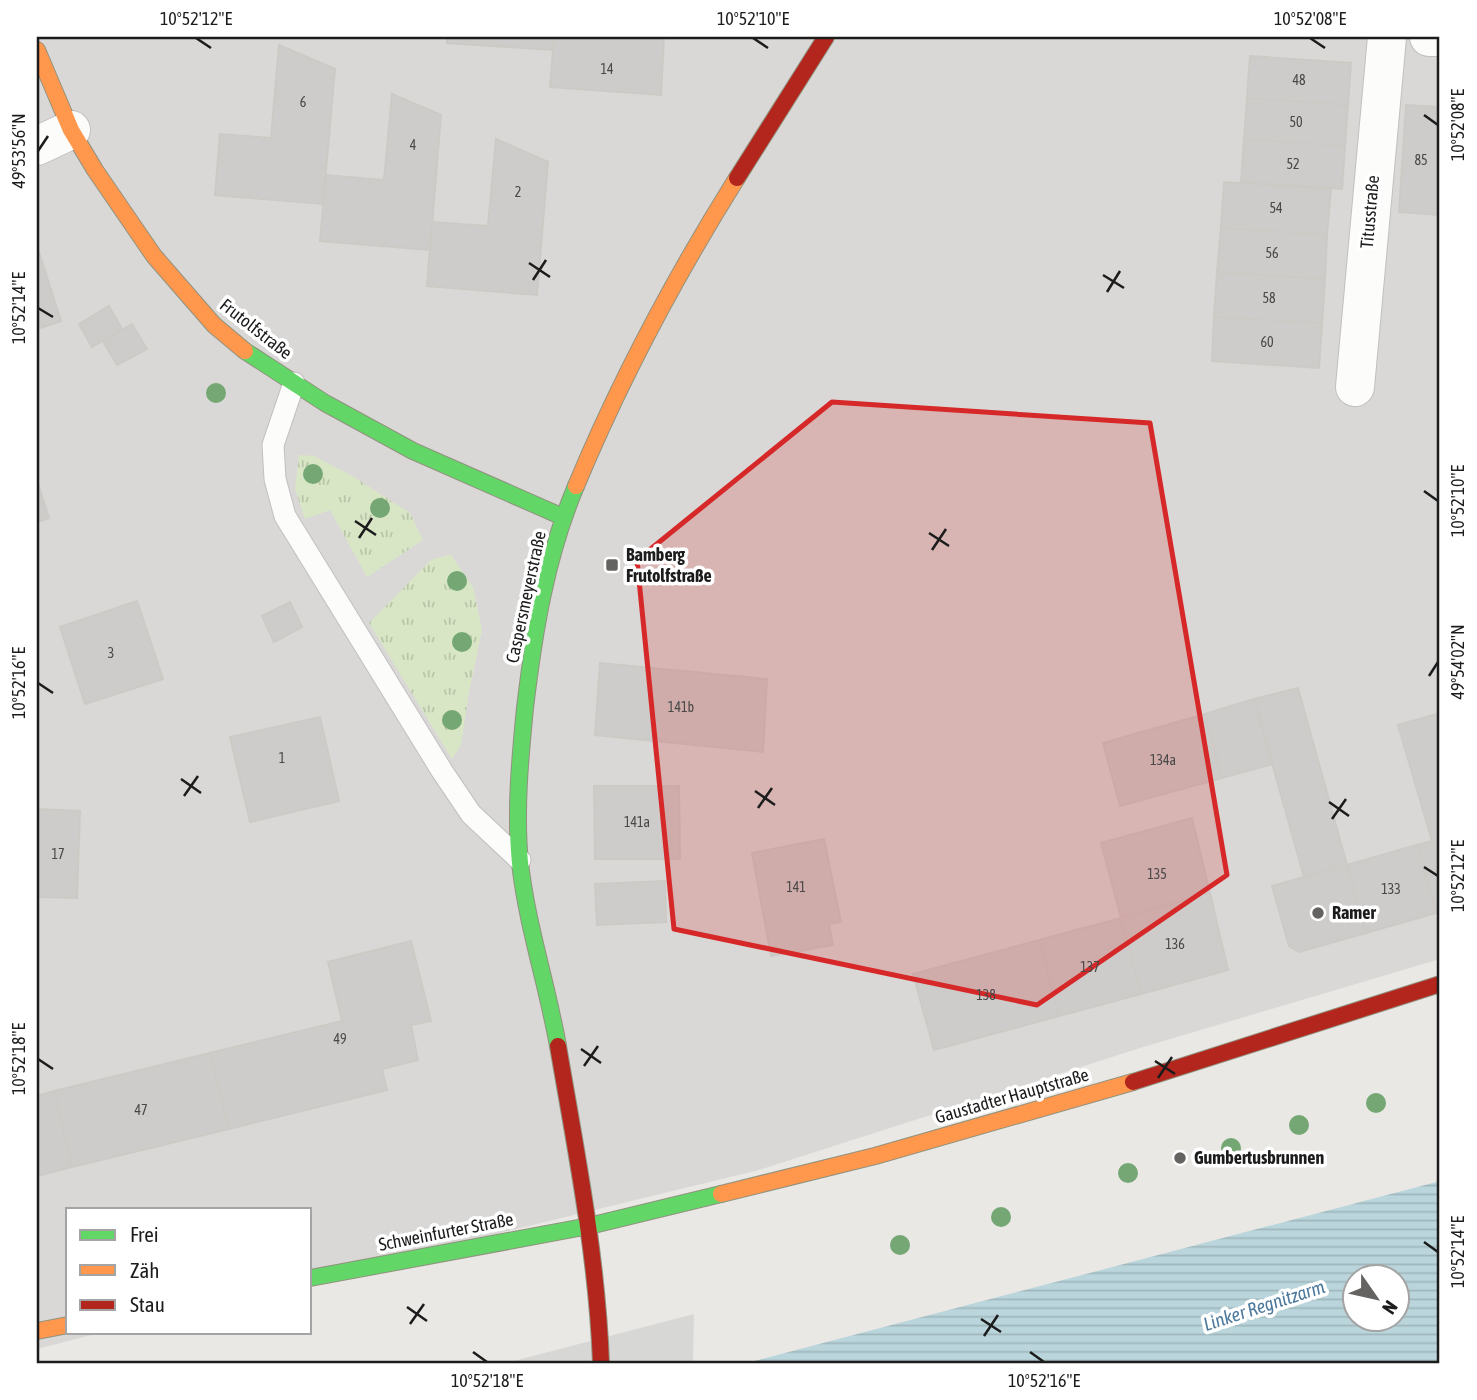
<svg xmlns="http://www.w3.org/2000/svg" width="1477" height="1400" font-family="'Asap Condensed',sans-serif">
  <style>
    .residential { fill: #d9d8d6 }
    .grass { fill: url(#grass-tufts) }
    .water { fill: url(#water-rules); fill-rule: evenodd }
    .pier { fill: #d7d7d5 }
    .building { fill: #ceccca; stroke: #cdcac6; stroke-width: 2 }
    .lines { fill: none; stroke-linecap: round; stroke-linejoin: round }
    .lane-casing { stroke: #c1c0bf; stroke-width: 23 }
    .street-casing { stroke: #c1c0bf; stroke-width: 40 }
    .fast-casing { stroke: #91927f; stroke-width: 18 }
    .slow-casing { stroke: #91927f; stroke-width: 18 }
    .jam-casing { stroke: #91927f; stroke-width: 18 }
    .lane { stroke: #fcfcfb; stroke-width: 21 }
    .street { stroke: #fcfcfb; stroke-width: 38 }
    .fast { stroke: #63d668; stroke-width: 16 }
    .slow { stroke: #ff974d; stroke-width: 16 }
    .jam { stroke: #b3261e; stroke-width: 16 }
    .tree { fill: #74a774 }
    .marked { fill: #d62828; fill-opacity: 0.2; stroke: #d62828; stroke-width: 5; stroke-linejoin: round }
    .ticks { fill: none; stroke: #1c1c1c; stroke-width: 2.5 }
    .poi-dot { fill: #646362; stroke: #fff; stroke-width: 2.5 }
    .labels { text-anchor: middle; stroke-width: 7; stroke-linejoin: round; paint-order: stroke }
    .number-label { font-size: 14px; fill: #484848 }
    .street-label { font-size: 18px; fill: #1c1c1c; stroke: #fff }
    .poi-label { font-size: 18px; font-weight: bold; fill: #1c1c1c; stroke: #fff; text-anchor: start }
    .water-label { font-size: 19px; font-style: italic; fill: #4d799d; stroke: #fff }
    .neatline { fill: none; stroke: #1c1c1c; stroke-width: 2.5 }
    .ticks-label { font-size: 18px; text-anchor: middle; fill: #1c1c1c }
  </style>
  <defs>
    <pattern id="grass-tufts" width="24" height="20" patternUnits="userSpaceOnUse" patternTransform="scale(1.75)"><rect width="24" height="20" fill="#d8e6c5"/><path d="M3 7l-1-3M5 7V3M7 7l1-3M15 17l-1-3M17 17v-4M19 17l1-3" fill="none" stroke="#b9c5a9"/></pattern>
    <pattern id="water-rules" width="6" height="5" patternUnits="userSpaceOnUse" patternTransform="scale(1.75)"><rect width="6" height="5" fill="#bad6dc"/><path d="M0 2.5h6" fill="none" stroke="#9fb7bc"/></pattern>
  </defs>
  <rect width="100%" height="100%" fill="#eae8e5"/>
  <path class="residential" d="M 37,37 L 1440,37 L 1440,959 L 1140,1048 L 759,1170 L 310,1279 L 310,1209 L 68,1209 L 68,1332 L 103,1332 L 37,1349 Z"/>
  <path class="grass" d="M 299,455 L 314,456 L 354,477 L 410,513 L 423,540 L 367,577 L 330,510 L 305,519 L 295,489 Z
    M 451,555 L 473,587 L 482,630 L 469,692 L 461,745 L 452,759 L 369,623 L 432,559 Z"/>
  <path class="water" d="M 1440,1181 L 1440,1363 L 747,1363 ZM 1354,1278 L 1396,1278 L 1396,1320 L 1354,1320 Z"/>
  <path class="pier" d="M 694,1314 L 693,1363 L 510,1362 Z"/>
  <path class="building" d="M 447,37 L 554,37 L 553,50 L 447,43 Z
    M 554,37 L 664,37 L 661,95 L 550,87 Z
    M 279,45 L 335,69 L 323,204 L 215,195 L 220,134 L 271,138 Z
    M 1250,56 L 1351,63 L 1348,105 L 1247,98 Z
    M 392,94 L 441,115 L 430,250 L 320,241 L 326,175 L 384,180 Z
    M 1247,98 L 1348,105 L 1345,146 L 1244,139 Z
    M 1406,105 L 1440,107 L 1440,215 L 1399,212 Z
    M 496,139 L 548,162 L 537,295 L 427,286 L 432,222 L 488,226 Z
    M 1244,139 L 1345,146 L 1342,189 L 1241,182 Z
    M 1224,182 L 1331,189 L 1327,235 L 1221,228 Z
    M 1221,228 L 1327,235 L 1325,279 L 1217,272 Z
    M 37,246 L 61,321 L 37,329 Z
    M 1217,272 L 1325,279 L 1322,323 L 1214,317 Z
    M 109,306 L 122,329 L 92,347 L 79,324 Z
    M 1214,317 L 1322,323 L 1319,368 L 1212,361 Z
    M 132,324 L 147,349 L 117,365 L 103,341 Z
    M 37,481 L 49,518 L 37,522 Z
    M 137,601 L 163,679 L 85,704 L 60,627 Z
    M 290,602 L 302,627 L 274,642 L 262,616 Z
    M 600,663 L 767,679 L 763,752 L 595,735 Z
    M 1298,688 L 1347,865 L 1304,877 L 1254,699 Z
    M 1254,699 L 1273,764 L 1222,778 L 1205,714 Z
    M 1440,713 L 1440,839 L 1432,841 L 1398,725 Z
    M 1205,714 L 1222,778 L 1120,806 L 1103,743 Z
    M 320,717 L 339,801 L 250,822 L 230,737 Z
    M 594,786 L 679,786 L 680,859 L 595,859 Z
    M 37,809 L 80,811 L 77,898 L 37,897 Z
    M 1192,818 L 1210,893 L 1121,918 L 1101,843 Z
    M 824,839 L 841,922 L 829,924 L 833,945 L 771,956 L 752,853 Z
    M 1440,839 L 1440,911 L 1436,913 L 1417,845 Z
    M 1417,845 L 1436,913 L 1366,933 L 1347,865 Z
    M 1347,865 L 1366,933 L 1299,952 L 1289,946 L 1272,886 Z
    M 665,881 L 666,922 L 597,925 L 595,884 Z
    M 1210,893 L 1228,970 L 1141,994 L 1121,918 Z
    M 1121,918 L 1141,994 L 1059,1016 L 1039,940 Z
    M 1039,940 L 1059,1016 L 934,1050 L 913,974 Z
    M 411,941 L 431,1021 L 411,1025 L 418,1060 L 382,1069 L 387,1090 L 229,1129 L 210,1053 L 342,1021 L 328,962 Z
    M 210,1053 L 229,1129 L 72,1167 L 54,1091 Z
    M 54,1091 L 72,1167 L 37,1176 L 37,1096 Z"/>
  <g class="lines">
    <defs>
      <path id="lane" d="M 294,383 L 273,445 L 275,479 L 285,516 L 442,771 L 471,814 L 520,860"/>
      <path id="street" d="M 1429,37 L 1440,37
        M 37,146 L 71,130
        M 1355,387 L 1387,37"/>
      <path id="fast" d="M 245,351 L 325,403 L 413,451 L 563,517
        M 558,1046 C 547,984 527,925 520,863 C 515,812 520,759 525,708 C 534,632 546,557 576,486
        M 310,1278 L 589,1226 L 721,1194"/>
      <path id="slow" d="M 37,50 L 71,130 L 95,170 L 154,256 L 214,325 L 245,351
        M 576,486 C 621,378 675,277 737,178
        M 721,1194 L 875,1156 L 1133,1082
        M 37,1331 L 68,1325"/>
      <path id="jam" d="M 737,178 L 826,37
        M 558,1046 C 576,1151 597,1256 601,1363
        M 1133,1082 L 1440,984"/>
    </defs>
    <use href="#lane" class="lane-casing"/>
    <use href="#street" class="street-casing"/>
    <use href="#fast" class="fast-casing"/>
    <use href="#slow" class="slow-casing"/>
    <use href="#jam" class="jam-casing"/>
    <use href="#lane" class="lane"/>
    <use href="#street" class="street"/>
    <use href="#fast" class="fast"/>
    <use href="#slow" class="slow"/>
    <use href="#jam" class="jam"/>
  </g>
  <g class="tree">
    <circle cx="216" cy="393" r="10"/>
    <circle cx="313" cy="474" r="10"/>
    <circle cx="380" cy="508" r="10"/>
    <circle cx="457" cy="581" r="10"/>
    <circle cx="462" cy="642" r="10"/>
    <circle cx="452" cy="720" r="10"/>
    <circle cx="1376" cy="1103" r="10"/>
    <circle cx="1299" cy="1125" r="10"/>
    <circle cx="1231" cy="1148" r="10"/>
    <circle cx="1128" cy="1173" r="10"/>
    <circle cx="1001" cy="1217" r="10"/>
    <circle cx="900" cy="1245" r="10"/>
  </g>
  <path class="marked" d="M 832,402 L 1150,423 L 1227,875 L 1037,1005 L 674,929 L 637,560 Z"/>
  <path class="ticks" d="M 196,38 L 211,48M 753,38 L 768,48M 1310,38 L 1325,48M 1424,115 L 1438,125M 38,151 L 48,136M 529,263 L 550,277M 1103,275 L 1124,288M 533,280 L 546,260M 1107,292 L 1120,271M 38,308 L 53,317M 1424,491 L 1438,501M 355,521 L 376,535M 929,533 L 949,546M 359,538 L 372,518M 932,550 L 946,529M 1429,676 L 1438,662M 38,683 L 53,693M 181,779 L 201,793M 755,791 L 775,805M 184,796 L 198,776M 1329,802 L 1349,816M 758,808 L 772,788M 1332,819 L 1346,799M 1424,867 L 1438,876M 581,1049 L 601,1063M 38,1059 L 53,1069M 1155,1061 L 1175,1074M 584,1066 L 598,1046M 1158,1078 L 1172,1057M 1424,1242 L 1438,1252M 407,1307 L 427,1321M 981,1319 L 1001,1332M 410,1324 L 424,1304M 984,1336 L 998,1315M 473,1352 L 487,1362M 1030,1352 L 1044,1362"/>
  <g class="poi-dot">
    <rect x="605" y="558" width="14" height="14" rx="3.5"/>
    <circle cx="1318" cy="913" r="7"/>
    <circle cx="1180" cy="1158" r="7"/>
  </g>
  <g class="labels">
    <g class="number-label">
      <text x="607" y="74">14</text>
      <text x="1299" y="85">48</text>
      <text x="303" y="107">6</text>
      <text x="1296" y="127">50</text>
      <text x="413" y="150">4</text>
      <text x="1421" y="165">85</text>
      <text x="1293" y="169">52</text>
      <text x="518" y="197">2</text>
      <text x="1276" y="213">54</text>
      <text x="1272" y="258">56</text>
      <text x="1269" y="303">58</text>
      <text x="1267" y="347">60</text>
      <text x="111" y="658">3</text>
      <text x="681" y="712">141b</text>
      <text x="282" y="763">1</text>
      <text x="1163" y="765">134a</text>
      <text x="637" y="827">141a</text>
      <text x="58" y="859">17</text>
      <text x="1157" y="879">135</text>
      <text x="796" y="892">141</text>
      <text x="1391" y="894">133</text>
      <text x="1175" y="949">136</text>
      <text x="1090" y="972">137</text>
      <text x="986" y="1000">138</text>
      <text x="340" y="1044">49</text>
      <text x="141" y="1115">47</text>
    </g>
    <g class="street-label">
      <text transform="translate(1370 212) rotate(-85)" y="6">Titusstraße</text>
      <text transform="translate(256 329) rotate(38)" y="6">Frutolfstraße</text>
      <text transform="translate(526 597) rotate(-78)" y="6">Caspersmeyerstraße</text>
      <text transform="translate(1012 1096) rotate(-16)" y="6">Gaustadter Hauptstraße</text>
      <text transform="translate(446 1232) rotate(-11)" y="6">Schweinfurter Straße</text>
    </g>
    <g class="poi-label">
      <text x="626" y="561">Bamberg<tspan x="626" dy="21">Frutolfstraße</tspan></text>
      <text x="1332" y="919">Ramer</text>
      <text x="1194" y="1164">Gumbertusbrunnen</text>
    </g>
    <g class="water-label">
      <text transform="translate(1264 1305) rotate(-18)" y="7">Linker Regnitzarm</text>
    </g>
  </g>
  <rect width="1477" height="1400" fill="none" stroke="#ffffff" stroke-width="77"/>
  <rect x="66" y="1208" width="245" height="126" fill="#ffffff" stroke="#a4a4a4" stroke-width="2"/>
  <rect x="80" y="1230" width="35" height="10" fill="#63d668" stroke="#a4a4a4" stroke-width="2"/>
  <text x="130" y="1242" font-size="21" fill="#1c1c1c">Frei</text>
  <rect x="80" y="1265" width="35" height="10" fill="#ff974d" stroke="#a4a4a4" stroke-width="2"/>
  <text x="130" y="1278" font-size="21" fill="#1c1c1c">Zäh</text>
  <rect x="80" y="1300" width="35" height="10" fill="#b3261e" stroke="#a4a4a4" stroke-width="2"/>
  <text x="130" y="1312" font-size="21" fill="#1c1c1c">Stau</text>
  <g transform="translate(1376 1298) rotate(124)"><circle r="33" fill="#ffffff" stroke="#a4a4a4" stroke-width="2"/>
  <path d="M0-5L12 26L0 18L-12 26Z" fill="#646362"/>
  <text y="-10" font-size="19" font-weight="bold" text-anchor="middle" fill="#1c1c1c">N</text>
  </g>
  <rect x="38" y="38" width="1400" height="1324" class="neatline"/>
  <g class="ticks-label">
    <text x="196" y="25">10°52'12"E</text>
    <text x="753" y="25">10°52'10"E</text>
    <text x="1310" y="25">10°52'08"E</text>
    <text transform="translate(1458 125) rotate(-90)" y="6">10°52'08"E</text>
    <text transform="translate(19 151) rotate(-90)" y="6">49°53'56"N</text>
    <text transform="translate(19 308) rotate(-90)" y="6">10°52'14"E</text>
    <text transform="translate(1458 501) rotate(-90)" y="6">10°52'10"E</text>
    <text transform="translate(1458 662) rotate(-90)" y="6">49°54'02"N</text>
    <text transform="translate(19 683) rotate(-90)" y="6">10°52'16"E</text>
    <text transform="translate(1458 876) rotate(-90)" y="6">10°52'12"E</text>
    <text transform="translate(19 1059) rotate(-90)" y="6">10°52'18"E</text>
    <text transform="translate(1458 1252) rotate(-90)" y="6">10°52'14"E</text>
    <text x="487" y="1387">10°52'18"E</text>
    <text x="1044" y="1387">10°52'16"E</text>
  </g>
</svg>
